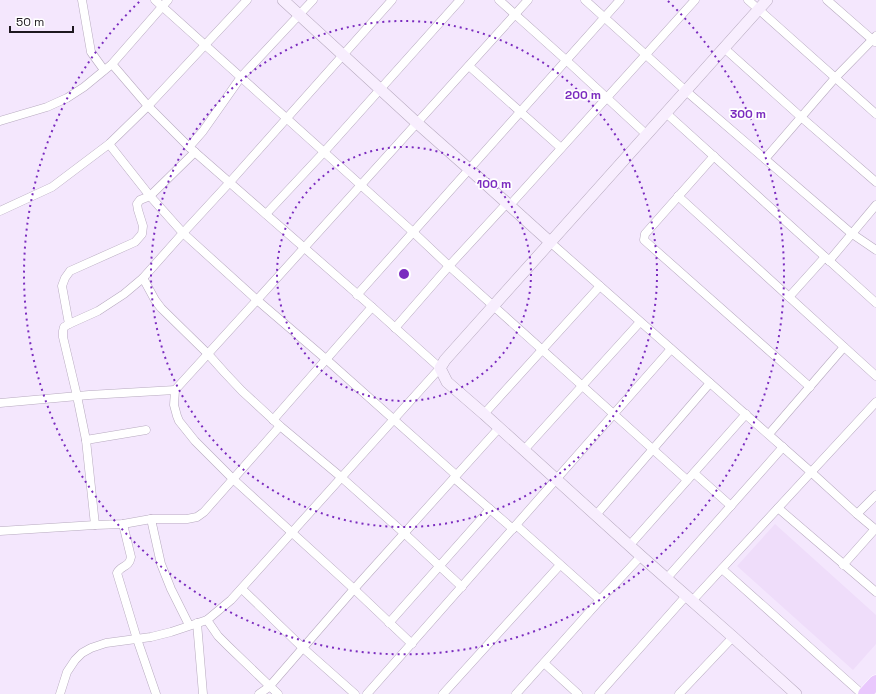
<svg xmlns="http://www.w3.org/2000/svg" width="876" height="694" font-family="'Space Grotesk',sans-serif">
	<rect width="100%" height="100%" fill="#f4e7fd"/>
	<!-- built -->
	<polygon fill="#efddfa" points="775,524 876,615 876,644 853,670 737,566"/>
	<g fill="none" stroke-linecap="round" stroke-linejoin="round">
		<defs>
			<g id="street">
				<polyline points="82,0 91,52 104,70"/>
				<polyline points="155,0 413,232 449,266 687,480"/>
				<polyline points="499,0 566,60 647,135"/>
				<polyline points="585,0 686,91 851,233 876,250"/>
				<polyline points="748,0 876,114"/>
				<polyline points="827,0 875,42"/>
				<polyline points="724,48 801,117 876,182"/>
				<polyline points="469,66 561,148"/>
				<polyline points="666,113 876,303"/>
				<polyline points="0,121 47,107 58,102 67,98 84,87 112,64 168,0"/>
				<polyline points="109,144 150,196 183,233 257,300 327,360 456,475"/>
				<polyline points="189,147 203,131 241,77 313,0"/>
				<polyline points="714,156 645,234 644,240 810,387"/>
				<polyline points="765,159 835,78 876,36"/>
				<polyline points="678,196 876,376"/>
				<polyline points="510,205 695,0"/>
				<polyline points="0,211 52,187 109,144 148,106 247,0"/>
				<polyline points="266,214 324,152 460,0"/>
				<polyline points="550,242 811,472 857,514 876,530"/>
				<polyline points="829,261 876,205"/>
				<polyline points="143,278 155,300 161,308 208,354 225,373 242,391 280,426 341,477 405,534 462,587"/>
				<polyline points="357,295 620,0"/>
				<polyline points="789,297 825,257"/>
				<polyline points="69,324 62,286 65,278 70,271 135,242 142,234 143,226 138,210 137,204 140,200 150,196 195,152"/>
				<polyline points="395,328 449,266 507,203"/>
				<polyline points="0,403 89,395 175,390"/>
				<polyline points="484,414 600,286"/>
				<polyline points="273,420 372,307"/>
				<polyline points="769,434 844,347"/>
				<polyline points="86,440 146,430"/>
				<polyline points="524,450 640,322"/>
				<polyline points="694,473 731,506"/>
				<polyline points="454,478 513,529"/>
				<polyline points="778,508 876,592"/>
				<polyline points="857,514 876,495"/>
				<polyline points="596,515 710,383"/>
				<polyline points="151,519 161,564 171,589 189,625"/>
				<path d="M123 524 131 557C129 568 121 565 117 573L137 639 156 694"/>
				<polyline points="95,525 86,440 77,396 63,337 63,331 64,327 69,324 98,311 124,294 143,278 183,233 230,182 392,0"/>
				<polyline points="516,525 600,600"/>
				<polyline points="0,531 95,525 123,524 151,519 187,519 197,517 204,512 280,426"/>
				<polyline points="629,546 746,414"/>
				<polyline points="843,565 875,529"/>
				<polyline points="722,569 862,694"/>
				<polyline points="667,578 783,447"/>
				<polyline points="242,589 303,648 355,694"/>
				<polyline points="692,601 876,402"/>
				<polyline points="207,620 218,636 228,646 278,694"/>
				<polyline points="197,623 203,694"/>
				<polyline points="389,623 490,509"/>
				<polyline points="412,644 354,589 233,479 195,441 179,421 177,416 174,405 175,390 257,300 528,0"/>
				<polyline points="544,663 578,694"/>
				<polyline points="60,694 67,672 75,660 82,653 91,648 106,643 151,637 171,632 207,620 231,600 440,368 372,307 189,147 148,106 112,64"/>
				<polyline points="259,694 269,687 354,589 499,428"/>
				<polyline points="367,694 671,349"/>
				<polyline points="443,694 560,565"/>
				<polyline points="516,694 600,600 641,556"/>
				<polyline points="599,694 686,596"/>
				<polyline points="679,694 733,637"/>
			</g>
			<g id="secondary">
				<polyline points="283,0 417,123 469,169 550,242"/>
				<polyline points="767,0 445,360 440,368 447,382 484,414 641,556 733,637 796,694"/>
			</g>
			<polyline id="highway" points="865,694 876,682"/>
		</defs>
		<!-- street casing -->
		<use href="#street" stroke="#b7aabf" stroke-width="9"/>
		<!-- secondary casing -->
		<use href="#secondary" stroke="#b7aabf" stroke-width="12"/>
		<!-- highway casing -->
		<use href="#highway" stroke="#fff" stroke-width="15"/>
		<!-- street -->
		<use href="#street" stroke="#fff" stroke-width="8"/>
		<!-- secondary -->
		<use href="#secondary" stroke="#f8eefe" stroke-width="11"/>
		<!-- highway -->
		<use href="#highway" stroke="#e9c8fd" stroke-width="14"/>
	</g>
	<!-- distance rings -->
	<g fill="none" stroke="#7b2cbf" stroke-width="2" stroke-dasharray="2 4">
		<circle cx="404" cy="274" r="127"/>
		<circle cx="404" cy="274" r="253"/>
		<path d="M668 1A380 380 0 1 1 140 1"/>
	</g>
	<circle cx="404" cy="274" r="6" fill="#7b2cbf" stroke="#fff" stroke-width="2"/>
	<g font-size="12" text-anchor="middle" font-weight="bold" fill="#7b2cbf" stroke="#fff" stroke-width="3.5" stroke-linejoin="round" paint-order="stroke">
		<text x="583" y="99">200 m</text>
		<text x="748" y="118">300 m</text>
		<text x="494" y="188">100 m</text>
	</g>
	<!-- scale -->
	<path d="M10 26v6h63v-6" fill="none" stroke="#1d181f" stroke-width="2"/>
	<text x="16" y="26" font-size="12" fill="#1d181f" stroke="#ffffff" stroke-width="3" paint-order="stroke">50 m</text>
</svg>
